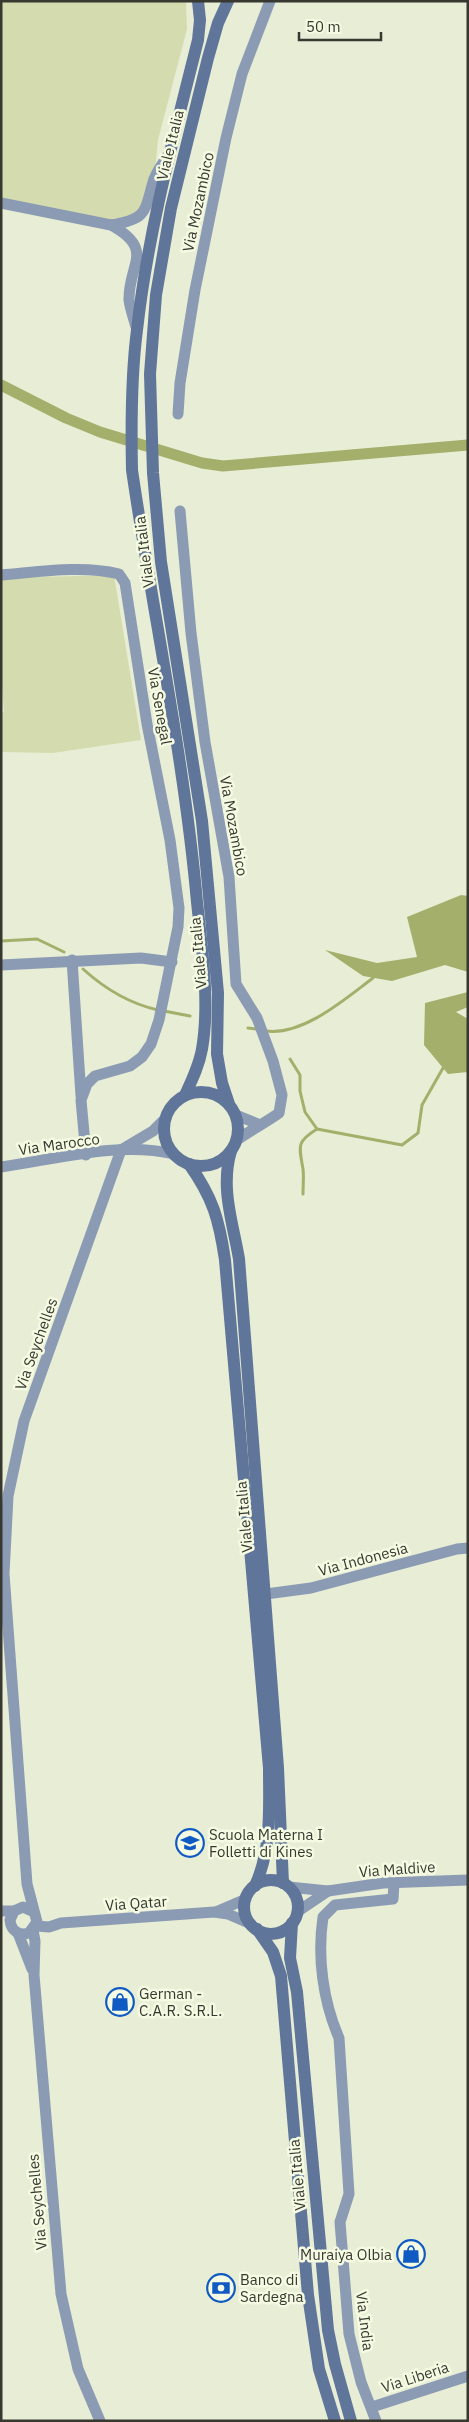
<svg xmlns="http://www.w3.org/2000/svg" width="469" height="2422" font-family="'IBM Plex Sans',sans-serif">
	<rect width="100%" height="100%" fill="#e8edd5"/>
	<!-- green -->
	<g fill="#d4dcaf">
		<polygon points="1,1 186,1 187,29 158,140 154,181 146,209 126,222 1,203"/>
		<polygon points="114,575 141,740 53,753 1,752 1,713 4,712 1,676 1,578"/>
	</g>
	<!-- water -->
	<g fill="#a4af6b">
		<polygon points="461,895 468,896 468,972 445,965 392,981 363,976 325,950 377,963 417,957 407,917"/>
		<polygon points="468,992 468,1007 456,1012 468,1019 468,1072 448,1074 424,1045 425,1003"/>
	</g>
	<g fill="none" stroke-linecap="round" stroke-linejoin="round">
		<!-- stream -->
		<g stroke="#a4af6b" stroke-width="3">
			<polyline points="1,941 37,939 64,952"/>
			<path d="M83 969C104 988 131 1004 158 1010"/>
			<polyline points="164,1011 190,1016"/>
			<polyline points="248,1028 257,1029"/>
			<path d="M266 1031C303 1036 345 999 373 978"/>
			<polyline points="290,1059 300,1075 300,1091 305,1112 317,1129 402,1145 418,1133 422,1105 443,1068"/>
			<path d="M303 1194C303 1185 304 1177 303 1169 299 1146 296 1142 317 1129"/>
		</g>
		<!-- canal -->
		<polyline stroke="#a4af6b" stroke-width="11" points="1,385 66,418 100,432 202,463 223,466 468,445"/>
		<!-- minor -->
		<g stroke="#8b9bb4" stroke-width="11">
			<path d="M1 203 111 225C156 250 128 264 129 300 130 309 134 319 136 327"/>
			<path d="M111 225C149 219 144 211 154 179 157 171 163 163 168 155"/>
			<polyline points="178,414 180,383 195,290 226,138 242,74 270,1"/>
			<path d="M180 511 191 633 205 742 229 877 236 984 257 1018 273 1061 282 1095 279 1113C265 1123 251 1130 237 1140"/>
			<path d="M1 575C39 572 82 565 119 574L125 583 147 724 170 840 179 908 178 927 159 1020 151 1044 142 1057 130 1066 95 1076 87 1084 81 1100 86 1155"/>
			<polyline points="72,960 81,1096"/>
			<polyline points="1,965 141,958 172,962"/>
			<polyline points="236,1115 258,1124"/>
			<polyline points="121,1150 153,1131 166,1118"/>
			<path d="M1 1167C57 1159 119 1141 174 1154"/>
			<polyline points="266,1594 311,1588 457,1549 468,1548"/>
			<polyline points="289,1887 328,1891 383,1883 468,1880"/>
			<polyline points="1,1911 14,1911"/>
			<polyline points="218,1911 246,1899"/>
			<path d="M34 1912 23 1907 14 1911 10 1920C11 1931 19 1936 29 1933L37 1922 27 1884 4 1574 8 1496 24 1421 121 1150"/>
			<polyline points="297,1912 328,1891"/>
			<polyline points="36,1926 49,1927 61,1923 214,1912 228,1914 251,1924"/>
			<polyline points="33,1930 35,1941 34,1975 61,2294 78,2369 100,2421"/>
			<polyline points="18,1933 32,1969"/>
			<polyline points="372,2407 468,2376"/>
			<path d="M376 2421 361 2382 349 2334 340 2222 349 2194 339 2038C323 2001 317 1957 323 1917L335 1905 393 1899 394 1883"/>
		</g>
		<!-- secondary -->
		<g stroke="#5f7599" stroke-width="12">
			<polyline points="228,1 218,23 208,58 171,208 156,295 150,374 153,473 161,562 202,821 218,993 217,1054 222,1083 229,1104"/>
			<circle cx="201" cy="1129" r="37"/>
			<path d="M185 1095C192 1080 199 1066 202 1049 210 1003 202 949 197 902 184 757 153 614 132 470 131 423 131 376 137 330 148 231 174 136 198 40L200 20 198 1"/>
			<path d="M231 1151C220 1188 233 1223 239 1259L278 1768 283 1883"/>
			<path d="M189 1164C213 1198 219 1219 225 1260L269 1768C269 1809 272 1848 255 1886"/>
			<circle cx="271" cy="1907" r="27"/>
			<polyline points="292,1923 290,1958 297,1992 328,2330 335,2364 351,2421"/>
			<polyline points="257,1929 273,1952 281,1976 308,2295 319,2369 335,2421"/>
		</g>
	</g>
	<!-- icons -->
	<defs>
		<symbol id="school-ring" viewBox="-11 -11 22 22"><circle r="9.5" fill="#f5fae2" stroke="#105ac4" stroke-width="1.5"/><path d="M0-5L7-2L0 1L-7-2ZM-4 1L0 2.5L4 1V4Q0 6-4 4Z" fill="#105ac4"/></symbol>
		<symbol id="shop-ring" viewBox="-11 -11 22 22"><circle r="9.5" fill="#f5fae2" stroke="#105ac4" stroke-width="1.5"/><path d="M-5-2.5h2.3a2.7 3.5 0 0 1 5.4 0H5L5.5 6h-11ZM-1.5-2.5h3a1.5 2.3 0 0 0-3 0Z" fill="#105ac4"/></symbol>
		<symbol id="bank-ring" viewBox="-11 -11 22 22"><circle r="9.5" fill="#f5fae2" stroke="#105ac4" stroke-width="1.5"/><path d="M-6-4H6V4H-6ZM0-2.3a2.3 2.3 0 1 0 0 4.6a2.3 2.3 0 1 0 0-4.6Z" fill="#105ac4"/></symbol>
	</defs>
	<g fill-rule="evenodd">
		<use href="#school-ring" x="174" y="1827" width="32" height="32"/>
		<use href="#shop-ring" x="104" y="1986" width="32" height="32"/>
		<use href="#shop-ring" x="395" y="2238" width="32" height="32"/>
		<use href="#bank-ring" x="205" y="2272" width="32" height="32"/>
	</g>
	<g text-anchor="middle" dominant-baseline="central" stroke-width="5" stroke-linejoin="round" paint-order="stroke">
		<!-- street labels -->
		<g font-size="15" fill="#373930" stroke="#f5fae2">
			<text transform="translate(170 145) rotate(-76)">Viale Italia</text>
			<text transform="translate(198 202) rotate(-78)">Via Mozambico</text>
			<text transform="translate(144 552) rotate(-97)">Viale Italia</text>
			<text transform="translate(160 706) rotate(80)">Via Senegal</text>
			<text transform="translate(234 826) rotate(80)">Via Mozambico</text>
			<text transform="translate(198 953) rotate(-95)">Viale Italia</text>
			<text transform="translate(59 1144) rotate(-8)">Via Marocco</text>
			<text transform="translate(36 1344) rotate(-70)">Via Seychelles</text>
			<text transform="translate(244 1517) rotate(-95)">Viale Italia</text>
			<text transform="translate(363 1559) rotate(-15)">Via Indonesia</text>
			<text transform="translate(397 1869) rotate(-4)">Via Maldive</text>
			<text transform="translate(136 1903) rotate(-4)">Via Qatar</text>
			<text transform="translate(297 2175) rotate(-95)">Viale Italia</text>
			<text transform="translate(37 2202) rotate(-95)">Via Seychelles</text>
			<text transform="translate(365 2321) rotate(83)">Via India</text>
			<text transform="translate(415 2377) rotate(-18)">Via Liberia</text>
		</g>
		<!-- poi labels -->
		<g font-size="15" fill="#373930" stroke="#f5fae2" text-anchor="start">
			<text x="209" y="1834">Scuola Materna I<tspan x="209" dy="17">Folletti di Kines</tspan></text>
			<text x="139" y="1993">German -<tspan x="139" dy="17">C.A.R. S.R.L.</tspan></text>
			<text x="392" y="2254" text-anchor="end">Muraiya Olbia</text>
			<text x="240" y="2279">Banco di<tspan x="240" dy="17">Sardegna</tspan></text>
		</g>
	</g>
	<!-- border -->
	<rect width="469" height="2422" fill="none" stroke="#373930" stroke-width="5"/>
	<!-- scale -->
	<path d="M299 32v8h82v-8" fill="none" stroke="#373930" stroke-width="2.5"/>
	<text x="306" y="32" font-size="15" fill="#373930" stroke="#f5fae2" stroke-width="4" paint-order="stroke">50 m</text>
</svg>
